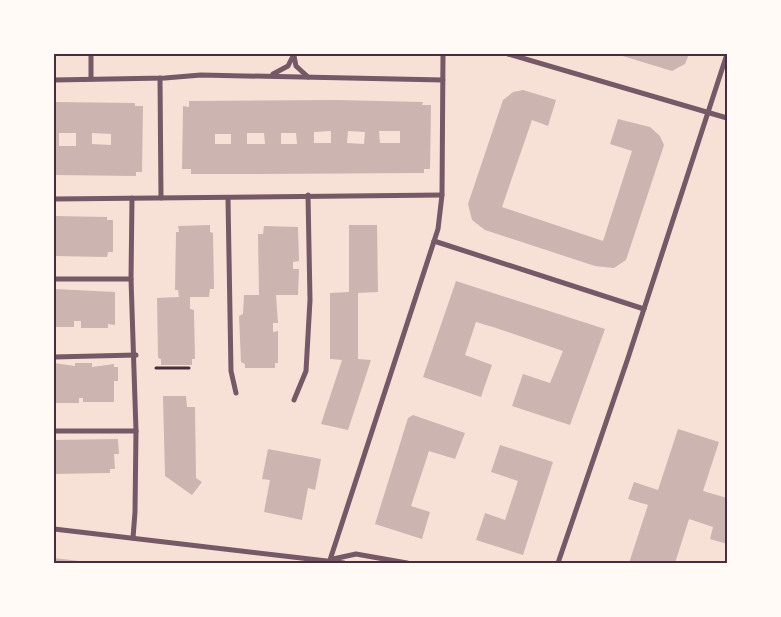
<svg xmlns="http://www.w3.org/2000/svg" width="781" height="617" font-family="'Playfair Display',serif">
	<rect width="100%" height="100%" fill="#f7e1d7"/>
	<!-- building -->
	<g fill="#ccb4b1" fill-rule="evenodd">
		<polygon points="616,54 689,54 685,64 672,71"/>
		<polygon points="523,90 556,100 548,126 532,120 502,207 603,241 632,151 610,144 618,119 650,127 660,136 664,145 626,260 614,268 595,266 485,230 472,220 468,204 503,100 513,92"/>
		<path d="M337 100 423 102 422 105H431L430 169H424V173L257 174H191V169H182L183 106 189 107V101ZM331 131V143H314V132ZM348 131 365 132 364 144 347 143ZM379 131H400V143H380ZM247 133H264L265 144H247ZM281 133H296L297 144H281ZM215 134H231V144H215Z"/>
		<path d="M54 102 135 103V106H143L142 172H136V176L54 175ZM59 133H76V146H59ZM92 133 111 134V145L92 144Z"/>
		<polygon points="54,216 107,217 107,220 113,220 113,252 108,252 107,257 54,256"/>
		<polygon points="210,225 210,232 213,233 214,289 210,289 209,297 190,297 190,309 194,310 195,359 192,359 192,365 161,365 161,359 158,358 157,298 179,297 178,290 175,290 176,232 179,232 178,226"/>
		<polygon points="349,225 377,225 378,292 358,293 358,359 371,360 348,430 321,424 342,360 330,359 330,293 349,292"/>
		<polygon points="264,226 298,227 299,261 293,262 293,269 299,269 298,295 276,295 278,323 273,323 273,332 278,331 278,363 275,363 275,368 245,368 245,364 241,362 239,316 243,314 244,295 259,295 258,234 263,234"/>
		<polygon points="456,281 605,329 570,425 512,406 523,374 550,383 563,351 496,328 476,322 465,355 492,365 481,397 423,377"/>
		<polygon points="54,289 115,292 115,325 108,324 108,328 81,328 81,321 74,321 74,327 54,327"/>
		<polygon points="54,363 75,366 75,363 92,363 92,367 114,364 114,367 118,367 118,381 114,381 114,402 83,402 83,398 79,398 79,403 56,403"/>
		<polygon points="163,396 186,396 187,407 195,407 196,478 202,482 192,495 165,476"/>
		<polygon points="413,415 465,433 455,459 429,451 411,506 430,512 422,539 375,524 408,418"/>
		<polygon points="678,429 719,442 703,491 727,498 727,544 710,539 713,527 689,519 675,563 629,563 648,505 628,499 634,482 658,490"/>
		<polygon points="118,439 119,454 114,454 115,469 110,469 110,473 54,474 54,440"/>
		<polygon points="500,445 553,462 523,555 476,540 485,513 505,520 518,481 491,472"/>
		<polygon points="268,449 321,459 315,490 308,488 302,520 264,512 270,480 262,479"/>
		<polygon points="54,558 88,562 87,563 54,563"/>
	</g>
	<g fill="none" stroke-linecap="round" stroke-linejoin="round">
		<!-- path -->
		<polyline stroke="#4a2c40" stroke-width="3" points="156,368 189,368"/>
		<!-- minor -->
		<g stroke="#755966" stroke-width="5">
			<polyline points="91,54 91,79"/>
			<polyline points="508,54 727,118"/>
			<polyline points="294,56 296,66 308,77"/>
			<polyline points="273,74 288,66 294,54"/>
			<polyline points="160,78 161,198"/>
			<polyline points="54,80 165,78 201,75 443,80"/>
			<polyline points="132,198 131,279 136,431 135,512 133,538"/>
			<polyline points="54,199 442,195"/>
			<polyline points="228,199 231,371 236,393"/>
			<polyline points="434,241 644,309"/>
			<polyline points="54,279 131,279"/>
			<polyline points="54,357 136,355"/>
			<polyline points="294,400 306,371 310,300 308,195"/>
			<polyline points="54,431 136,431"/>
			<polyline points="54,529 344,563"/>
			<polyline points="333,559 356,554 407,563"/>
			<polyline points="329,563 438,229 442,195 443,54"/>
			<polyline points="558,563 628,358 727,54"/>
		</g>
	</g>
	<!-- border -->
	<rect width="781" height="617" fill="none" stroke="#fffaf5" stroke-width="110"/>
	<rect x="55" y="55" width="671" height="507" fill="none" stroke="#4a2c40" stroke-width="2"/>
</svg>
